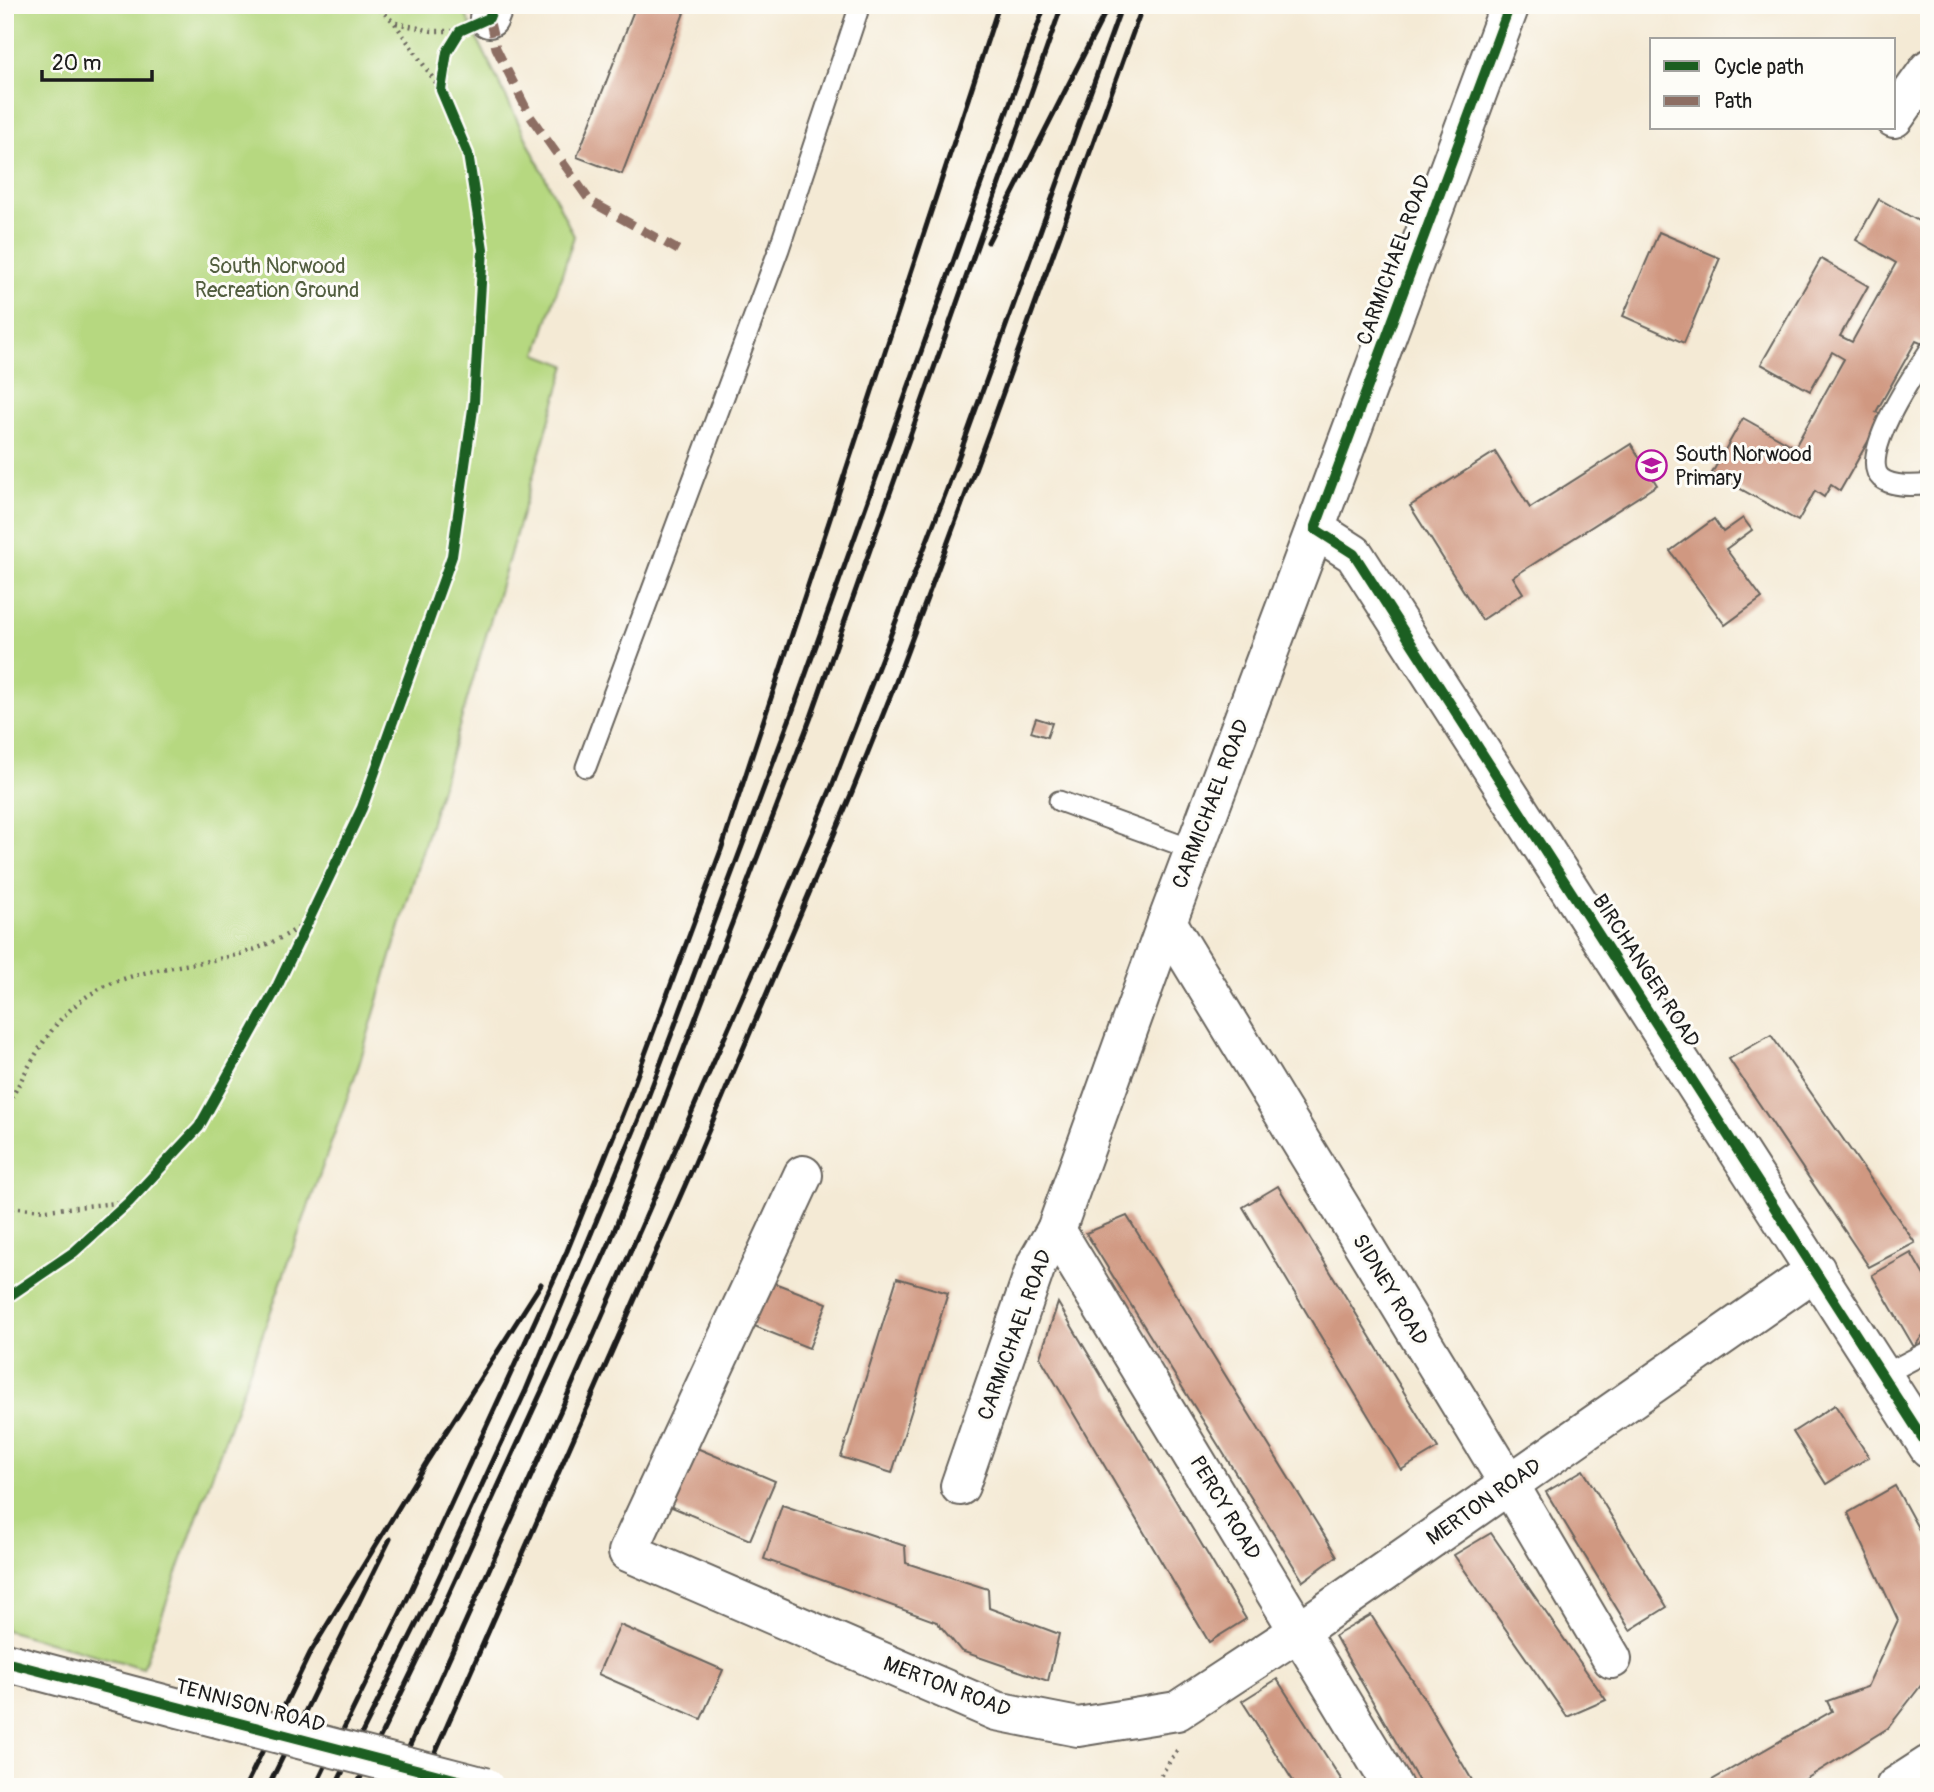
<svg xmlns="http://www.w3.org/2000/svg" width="1934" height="1792" font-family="Pangolin,sans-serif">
	<rect width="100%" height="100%" fill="#fdfcf7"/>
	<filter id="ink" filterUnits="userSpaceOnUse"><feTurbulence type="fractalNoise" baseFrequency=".0143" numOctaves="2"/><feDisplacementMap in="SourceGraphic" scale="14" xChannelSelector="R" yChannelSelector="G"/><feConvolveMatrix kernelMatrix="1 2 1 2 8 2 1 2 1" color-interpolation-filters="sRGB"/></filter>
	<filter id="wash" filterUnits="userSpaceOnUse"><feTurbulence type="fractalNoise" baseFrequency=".00686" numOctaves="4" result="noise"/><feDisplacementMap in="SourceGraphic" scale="28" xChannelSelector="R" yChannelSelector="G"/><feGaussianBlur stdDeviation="1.57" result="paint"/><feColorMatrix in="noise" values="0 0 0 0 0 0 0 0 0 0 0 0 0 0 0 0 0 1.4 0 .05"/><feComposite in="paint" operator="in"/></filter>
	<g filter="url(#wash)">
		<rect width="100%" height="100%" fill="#f4ead5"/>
		<!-- green -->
		<polygon fill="#b6d880" stroke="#697a4e" stroke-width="2" points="5,5 461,5 574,236 537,354 566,365 359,1065 143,1668 5,1630"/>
		<g id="blocks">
			<!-- building -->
			<g fill="#d09881">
				<polygon points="636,5 687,5 622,174 577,157"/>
				<polygon points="1879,199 1929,227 1929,335 1923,344 1916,341 1876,412 1883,415 1840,491 1831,485 1824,497 1815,491 1798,521 1712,473 1743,418 1795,447 1844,359 1832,352 1810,391 1761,364 1821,259 1868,286 1840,336 1852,342 1896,263 1856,240"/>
				<polygon points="1659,232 1720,258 1684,343 1623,316"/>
				<polygon points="1631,444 1657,485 1513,577 1523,593 1482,620 1410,506 1495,452 1530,508"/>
				<polygon points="1743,518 1752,530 1726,549 1762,598 1725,625 1670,551 1714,519 1723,532"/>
				<polygon points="1036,718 1052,723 1047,737 1031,732"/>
				<polygon points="1771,1035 1915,1243 1869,1267 1729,1059"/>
				<polygon points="1278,1186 1438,1448 1401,1470 1243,1207"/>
				<polygon points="1127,1216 1337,1556 1303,1581 1086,1233"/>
				<polygon points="1911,1253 1929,1284 1929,1327 1914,1347 1872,1275"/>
				<polygon points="897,1278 948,1293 892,1473 841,1457"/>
				<polygon points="764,1279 827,1303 809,1348 747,1323"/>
				<polygon points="1058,1303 1246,1619 1209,1642 1040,1357"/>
				<polygon points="1835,1405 1869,1457 1826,1484 1793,1432"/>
				<polygon points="692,1446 775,1481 750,1540 667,1505"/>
				<polygon points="1583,1470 1667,1607 1630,1630 1546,1492"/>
				<polygon points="1895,1486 1929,1548 1929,1675 1888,1728 1793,1787 1700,1787 1832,1711 1827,1701 1867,1687 1898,1620 1848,1513"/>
				<polygon points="782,1505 905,1546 906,1563 988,1589 989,1608 1059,1634 1048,1681 961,1651 937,1622 764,1559"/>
				<polygon points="1491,1533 1606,1700 1567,1717 1454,1555"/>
				<polygon points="1371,1615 1425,1700 1476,1787 1422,1787 1335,1636"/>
				<polygon points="620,1625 723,1670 701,1719 598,1674"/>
				<polygon points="1277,1679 1346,1787 1297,1787 1242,1701"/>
			</g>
		</g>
	</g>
	<g filter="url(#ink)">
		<use href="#blocks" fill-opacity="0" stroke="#68645d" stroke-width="2"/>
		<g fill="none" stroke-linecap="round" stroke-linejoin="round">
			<defs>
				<g id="lane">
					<path d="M1929 351C1915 372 1857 457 1881 478 1892 487 1915 486 1929 484"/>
					<polyline points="586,767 779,249 860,5"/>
					<polyline points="1059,801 1194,850"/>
					<polyline points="1883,1375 1929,1351"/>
				</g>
				<g id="street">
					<polyline points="489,18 494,5"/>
					<polyline points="1894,118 1929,69"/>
					<polyline points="1167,922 1509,1484 1612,1659"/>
					<polyline points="803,1175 628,1552 996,1711 1078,1727 1177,1711 1299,1631 1816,1270"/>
					<polyline points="1056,1230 1393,1787"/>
					<polyline points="960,1486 1037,1263 1056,1230 1167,922 1315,529"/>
				</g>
				<g id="secondary">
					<polyline points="1510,5 1315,529 1354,554 1929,1448"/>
					<polyline points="5,1662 179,1708"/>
					<polyline points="1895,1787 1929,1765"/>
				</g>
			</defs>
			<!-- lane casing -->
			<use href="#lane" stroke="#68645d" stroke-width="23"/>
			<!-- street casing -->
			<use href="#street" stroke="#68645d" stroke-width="42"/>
			<!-- secondary casing -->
			<use href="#secondary" stroke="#68645d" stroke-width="42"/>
			<!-- path -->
			<g stroke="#68645d" stroke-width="4.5" stroke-dasharray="2 5" stroke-linecap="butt">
				<polyline points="374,5 394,22 441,90"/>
				<polyline points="396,23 432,31 456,31"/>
				<path d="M5 1110C22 1079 43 1035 69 1011 113 967 184 969 240 954 265 947 286 936 308 922"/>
				<polyline points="5,1207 47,1210 126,1202"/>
				<polyline points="5,1299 74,1252 129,1202 199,1127 276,989 362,808 452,556 474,402 483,249 468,154 441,90 447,52 457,37"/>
				<polyline points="1153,1787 1178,1749"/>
			</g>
			<!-- lane -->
			<use href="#lane" stroke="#fff" stroke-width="19"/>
			<!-- street -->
			<use href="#street" stroke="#fff" stroke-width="38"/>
			<!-- secondary -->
			<use href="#secondary" stroke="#fff" stroke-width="38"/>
			<!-- rail -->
			<g stroke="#1c1c1c" stroke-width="5">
				<polyline points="988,242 1109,5"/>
				<polyline points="245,1787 310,1653 426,1463 541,1284"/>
				<polyline points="268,1787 390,1539"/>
				<polyline points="315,1787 409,1595 567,1251 628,1100 721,850 999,5"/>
				<polyline points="335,1787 428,1601 526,1390 648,1097 793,710 1045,5"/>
				<polyline points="356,1787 442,1609 610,1242 811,717 1062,5"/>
				<polyline points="391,1787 564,1403 759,959 832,786 946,492 1122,5"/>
				<polyline points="420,1787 694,1165 852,792 894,687 990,429 1143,5"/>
			</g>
			<defs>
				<polyline id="secondary-bridge" points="179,1708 485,1787"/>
			</defs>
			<!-- secondary-bridge casing -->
			<use href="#secondary-bridge" stroke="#68645d" stroke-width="42" stroke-linecap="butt"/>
			<!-- secondary-bridge -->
			<use href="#secondary-bridge" stroke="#fff" stroke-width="38"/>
			<!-- quiet -->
			<polyline stroke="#8d6e63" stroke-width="9" stroke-dasharray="18 9" stroke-linecap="butt" points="489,18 496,48 530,116 590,201 678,250"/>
			<defs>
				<g id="cycleway">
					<polyline points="1510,5 1315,529 1354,554 1929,1448"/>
					<polyline points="5,1299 74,1252 129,1202 199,1127 276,989 362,808 452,556 474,402 483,249 468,154 441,90 447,52 460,31 489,18 494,5"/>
					<polyline points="5,1662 485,1787"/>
				</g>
			</defs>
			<!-- cycleway casing -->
			<use href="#cycleway" stroke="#fdfcf7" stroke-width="15"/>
			<!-- cycleway -->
			<use href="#cycleway" stroke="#1b5e20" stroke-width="10"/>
		</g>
	</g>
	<!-- icons -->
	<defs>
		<symbol id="school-ring" viewBox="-11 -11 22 22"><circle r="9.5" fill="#fdfcf7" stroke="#b5179e" stroke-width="1.5"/><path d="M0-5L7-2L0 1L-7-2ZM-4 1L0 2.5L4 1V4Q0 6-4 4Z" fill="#b5179e"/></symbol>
	</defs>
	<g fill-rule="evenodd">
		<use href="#school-ring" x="1634" y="448" width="35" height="35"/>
	</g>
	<g text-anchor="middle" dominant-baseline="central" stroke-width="6" stroke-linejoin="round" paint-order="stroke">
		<!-- street labels -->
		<g font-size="21" fill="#1c1c1c" stroke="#fdfcf7">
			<text transform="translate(1394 260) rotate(-70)">CARMICHAEL ROAD</text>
			<text transform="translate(1211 804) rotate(-69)">CARMICHAEL ROAD</text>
			<text transform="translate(1646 971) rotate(57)">BIRCHANGER ROAD</text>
			<text transform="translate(1390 1290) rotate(59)">SIDNEY ROAD</text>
			<text transform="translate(1015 1335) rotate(-70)">CARMICHAEL ROAD</text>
			<text transform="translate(1484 1502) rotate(-35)">MERTON ROAD</text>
			<text transform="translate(1225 1508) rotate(59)">PERCY ROAD</text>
			<text transform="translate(947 1687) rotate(21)">MERTON ROAD</text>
			<text transform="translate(250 1706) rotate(15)">TENNISON ROAD</text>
		</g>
		<!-- park labels -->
		<g font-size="21" fill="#525e3f" stroke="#fdfcf7">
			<text x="277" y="266">South Norwood<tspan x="277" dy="24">Recreation Ground</tspan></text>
		</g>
		<!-- poi labels -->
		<g font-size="21" fill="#1c1c1c" stroke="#fdfcf7" text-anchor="start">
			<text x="1675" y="454">South Norwood<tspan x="1675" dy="24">Primary</tspan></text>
		</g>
	</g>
	<!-- margin -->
	<rect width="1934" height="1792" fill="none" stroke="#fdfcf7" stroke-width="28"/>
	<!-- legend -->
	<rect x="1650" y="38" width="245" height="91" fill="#fdfcf7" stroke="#a3a29f" stroke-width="2"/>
	<rect x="1664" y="61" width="35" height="10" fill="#1b5e20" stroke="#a3a29f" stroke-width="2"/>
	<text x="1714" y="74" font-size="21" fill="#1c1c1c">Cycle path</text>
	<rect x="1664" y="96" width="35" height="10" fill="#8d6e63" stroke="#a3a29f" stroke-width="2"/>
	<text x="1714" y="108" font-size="21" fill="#1c1c1c">Path</text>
	<!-- scale -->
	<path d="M42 70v10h110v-10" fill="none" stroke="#1c1c1c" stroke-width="3.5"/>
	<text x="52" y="70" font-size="21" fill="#1c1c1c" stroke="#fdfcf7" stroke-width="5" paint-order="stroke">20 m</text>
</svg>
